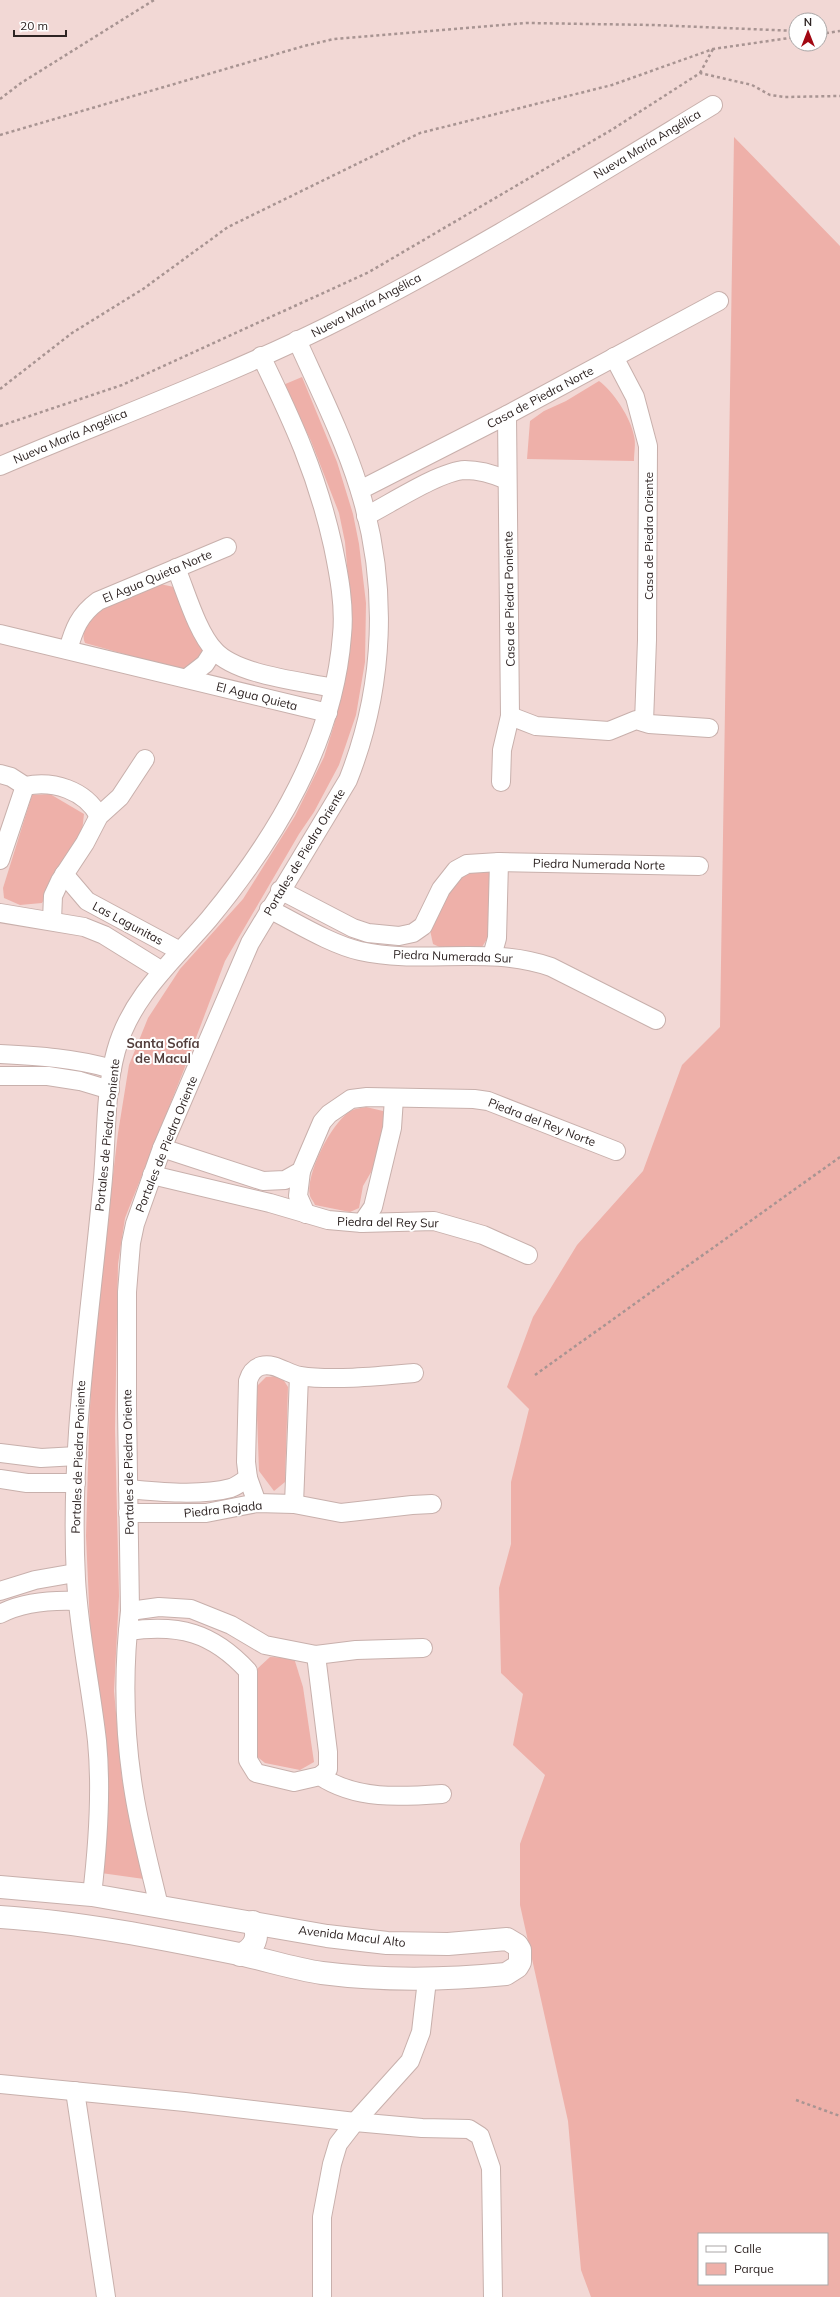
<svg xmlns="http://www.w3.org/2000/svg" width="840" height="2297" font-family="Mulish,sans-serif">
	<rect width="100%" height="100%" fill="#f2d8d5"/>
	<!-- green -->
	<g fill="#eeb0a9" fill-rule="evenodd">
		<path d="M734 137 840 246V2297H591L581 2270 568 2121 520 1905V1844L545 1775 513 1745 523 1694 501 1673 499 1588 511 1544V1482L529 1409 507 1387 533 1317 577 1245 643 1171 682 1065 720 1027ZM699 2234H827V2284H699Z"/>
		<polygon points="302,377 337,462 353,514 359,544 366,603 365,662 356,715 339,765 314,812 299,834 225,961 185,1067 125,1218 118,1264 115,1429 119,1596 114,1691 122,1779 144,1879 101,1873 86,1536 89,1430 93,1342 118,1133 129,1065 148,1018 180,969 243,899 295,816 324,757 334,725 347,660 350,601 345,542 339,513 311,441 283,385"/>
		<path d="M599 381C613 391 631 418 634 436 636 443 634 453 634 461L527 459 530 421 544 411 566 401Z"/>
		<path d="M160 584 174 587 203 650V655L187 669 174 668 85 643C74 610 138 593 160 584Z"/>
		<polygon points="50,794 84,814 82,832 42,903 20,905 4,898 3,888 32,795"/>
		<polygon points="473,870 491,871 492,931 482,947 448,951 433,944 430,930 440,904 457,878"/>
		<path d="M366 1107 383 1111 385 1121 374 1167 363 1186 359 1208 350 1212 315 1205C314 1202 311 1199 310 1196 305 1175 331 1124 349 1112 353 1109 361 1108 366 1107Z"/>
		<polygon points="281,1376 288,1387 285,1482 274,1491 259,1471 256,1387 266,1377"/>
		<polygon points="270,1657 294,1658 303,1687 314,1762 300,1770 265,1763 255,1755 257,1669"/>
	</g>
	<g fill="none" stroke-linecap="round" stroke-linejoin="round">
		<defs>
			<g id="street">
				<polyline points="614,357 635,397 648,446 647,640 644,722"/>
				<path d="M0 466C108 420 220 379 326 327 459 261 586 182 713 105"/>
				<polyline points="360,490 507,415 719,301"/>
				<path d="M366 516C390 504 440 471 465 470 481 470 493 474 507 480"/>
				<path d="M176 568C186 592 197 632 215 651 237 675 301 681 333 688"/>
				<polyline points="0,634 328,713"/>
				<path d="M68 650C74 629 79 615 98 601L227 547"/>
				<polyline points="187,678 205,664 214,650"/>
				<polyline points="510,716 536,726 609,731 636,720 649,724 709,728"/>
				<path d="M0 774 11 777 25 786C53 780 85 790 99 816"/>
				<polyline points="501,782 502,750 510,716 507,415"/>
				<polyline points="0,860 25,786"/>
				<polyline points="64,874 87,901 180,951"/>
				<polyline points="280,890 353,928 368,933 399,936 413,933 423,926 441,889 456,870 467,864 499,862 699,866"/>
				<path d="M269 909C297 923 330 944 360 951 423 965 489 945 551 967L656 1020"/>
				<polyline points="0,913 84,927 104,935 162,971"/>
				<polyline points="52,920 53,896 60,881 85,843 99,816 120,797 145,759"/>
				<polyline points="492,956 497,938 499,862"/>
				<path d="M0 1054C38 1056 75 1058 112 1069"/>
				<polyline points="0,1076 48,1076 80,1081 110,1090"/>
				<polyline points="162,1148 263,1181 285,1180 301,1171 322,1122 329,1114 351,1099 367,1097 474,1099 488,1101 616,1151"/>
				<polyline points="301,1171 298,1196 306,1214"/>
				<polyline points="152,1175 270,1203 328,1220 362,1223 434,1221 483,1235 528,1255"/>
				<polyline points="362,1223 373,1207 392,1128 394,1098"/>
				<polyline points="0,1453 41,1458 77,1456"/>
				<polyline points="0,1479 27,1483 76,1483"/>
				<path d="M128 1489C159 1492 201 1496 231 1488 237 1486 243 1481 248 1478"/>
				<path d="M257 1503 248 1478 246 1462 248 1381C250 1374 254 1368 261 1366 275 1362 287 1374 300 1376 332 1381 381 1376 414 1373"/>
				<polyline points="294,1504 299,1376"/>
				<polyline points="128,1513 206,1513 257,1503 294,1504 341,1513 412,1505 432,1504"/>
				<polyline points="0,1591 35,1580 75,1573"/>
				<polyline points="130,1611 159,1607 191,1609 231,1625 265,1645 316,1655 356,1650 423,1648"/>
				<path d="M0 1614C23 1602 52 1600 77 1601"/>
				<path d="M128 1631C179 1624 212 1632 248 1671V1760L256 1773 294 1782 320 1776C356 1800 400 1797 442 1794"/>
				<polyline points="316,1655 328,1752 328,1769 320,1776"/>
				<path d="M92 1895C98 1844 102 1792 97 1741 91 1687 79 1633 76 1579 69 1448 90 1319 102 1189 107 1143 104 1095 116 1051 131 996 174 960 209 919 276 838 334 742 342 635 345 606 339 575 333 546 317 474 293 422 261 356"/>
				<path d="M159 1906C150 1868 140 1831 134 1793 124 1733 123 1670 130 1611L127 1408V1292L131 1243 135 1224 162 1148 250 943 348 780C385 687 389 584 359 488 343 437 319 389 297 340"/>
				<polyline points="0,2084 185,2102 355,2122 422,2128 469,2129 480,2136 491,2168 493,2297"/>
				<polyline points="75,2091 106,2297"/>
				<polyline points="322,2297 322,2217 332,2164 338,2144 355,2122 410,2061 421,2032 427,1980"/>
			</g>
			<g id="secondary">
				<path d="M0 1887 92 1895 327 1936 387 1943 448 1944 507 1939 517 1945 520 1950V1962L517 1967 506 1974C444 1980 384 1981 322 1973 294 1969 267 1960 239 1954 160 1938 80 1922 0 1917"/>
				<path d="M240 1955C255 1948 260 1937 253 1922"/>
			</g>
		</defs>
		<!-- street casing -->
		<use href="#street" stroke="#c8b0ac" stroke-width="20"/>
		<!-- secondary casing -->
		<use href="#secondary" stroke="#c8b0ac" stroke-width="24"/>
		<!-- path -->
		<g stroke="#a89492" stroke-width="2.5" stroke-dasharray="3 3" stroke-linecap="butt">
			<polyline points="820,34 840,31"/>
			<polyline points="700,73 713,49"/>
			<polyline points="0,99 21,83 154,0"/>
			<polyline points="0,135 304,46 334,39 527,23 652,25 796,31"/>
			<polyline points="0,389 72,333 143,289 228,227 420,133 612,85 713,49 796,37"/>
			<polyline points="0,426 122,385 369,272 613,129 700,73 752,85 770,95 785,97 840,96"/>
			<polyline points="535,1375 840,1157"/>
			<polyline points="796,2100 840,2116"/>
		</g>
		<!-- street -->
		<use href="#street" stroke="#fff" stroke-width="18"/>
		<!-- secondary -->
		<use href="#secondary" stroke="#fff" stroke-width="22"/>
	</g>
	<g text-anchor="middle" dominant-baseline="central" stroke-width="4" stroke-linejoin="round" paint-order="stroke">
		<!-- street labels -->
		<g font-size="12" fill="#2e2423" stroke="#fff">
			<text transform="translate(647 144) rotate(-31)">Nueva María Angélica</text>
			<text transform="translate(366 305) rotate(-28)">Nueva María Angélica</text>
			<text transform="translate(540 397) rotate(-28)">Casa de Piedra Norte</text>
			<text transform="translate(70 436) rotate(-23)">Nueva María Angélica</text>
			<text transform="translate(648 536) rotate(-90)">Casa de Piedra Oriente</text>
			<text transform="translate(157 576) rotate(-23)">El Agua Quieta Norte</text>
			<text transform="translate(509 599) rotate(-91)">Casa de Piedra Poniente</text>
			<text transform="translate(257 696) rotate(14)">El Agua Quieta</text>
			<text transform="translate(304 852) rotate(-59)">Portales de Piedra Oriente</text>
			<text transform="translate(599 864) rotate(1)">Piedra Numerada Norte</text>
			<text transform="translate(128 923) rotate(28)">Las Lagunitas</text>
			<text transform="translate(453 956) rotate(2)">Piedra Numerada Sur</text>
			<text transform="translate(542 1122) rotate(21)">Piedra del Rey Norte</text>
			<text transform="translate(107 1135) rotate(-84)">Portales de Piedra Poniente</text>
			<text transform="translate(166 1144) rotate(-68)">Portales de Piedra Oriente</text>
			<text transform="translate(388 1222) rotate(1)">Piedra del Rey Sur</text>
			<text transform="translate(78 1457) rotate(-88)">Portales de Piedra Poniente</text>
			<text transform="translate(128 1462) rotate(-91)">Portales de Piedra Oriente</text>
			<text transform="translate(223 1509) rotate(-6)">Piedra Rajada</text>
			<text transform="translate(352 1936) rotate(7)">Avenida Macul Alto</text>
		</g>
		<!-- neighbourhood labels -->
		<g font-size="13" font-weight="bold" fill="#533e3c" stroke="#fff">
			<text x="163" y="1043">Santa Sofía<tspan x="163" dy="15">de Macul</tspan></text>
		</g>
	</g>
	<!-- legend -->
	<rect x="698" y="2233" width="130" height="52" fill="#ffffff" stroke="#aba7a7"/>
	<rect x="706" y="2246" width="20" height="6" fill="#ffffff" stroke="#aba7a7"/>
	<text x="734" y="2253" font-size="12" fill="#2e2423">Calle</text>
	<rect x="706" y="2263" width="20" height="12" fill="#eeb0a9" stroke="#aba7a7"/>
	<text x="734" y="2273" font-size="12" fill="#2e2423">Parque</text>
	<!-- north arrow -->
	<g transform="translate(808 32)"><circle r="19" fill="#ffffff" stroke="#aba7a7"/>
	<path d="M0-3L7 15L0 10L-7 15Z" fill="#a20813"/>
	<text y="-6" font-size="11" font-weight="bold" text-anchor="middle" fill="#2e2423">N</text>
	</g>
	<!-- scale -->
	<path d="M14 30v6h52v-6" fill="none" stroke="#2e2423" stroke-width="2"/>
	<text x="20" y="30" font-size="12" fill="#2e2423" stroke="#ffffff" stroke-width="3" paint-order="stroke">20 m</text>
</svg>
